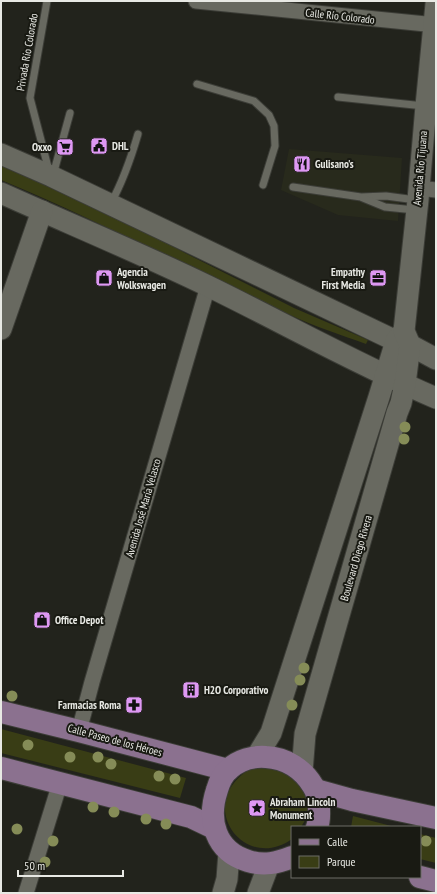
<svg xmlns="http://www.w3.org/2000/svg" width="437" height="894" font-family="'PT Sans Narrow',sans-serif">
	<rect width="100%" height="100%" fill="#22231c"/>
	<!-- built -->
	<polygon fill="#282a1c" points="289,149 402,158 398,221 338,215 281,190"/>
	<!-- green -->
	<g fill="#393d15">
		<path d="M1 162 140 228 185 253 294 308 368 340 366 344C341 335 314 326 290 315 192 272 99 220 1 180Z"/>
		<polygon points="1,729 186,778 180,798 1,753"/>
		<path d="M258 767 285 770 298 781 305 793 308 807 307 817 301 827H292V839C246 872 197 809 244 773 248 770 254 769 258 767Z"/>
		<polygon points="353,816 395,827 351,827"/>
		<polygon points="420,834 436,838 436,863 420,859"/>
	</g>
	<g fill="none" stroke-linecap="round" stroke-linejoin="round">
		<defs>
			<g id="lane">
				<polyline points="47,1 30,98 49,171"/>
				<polyline points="197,84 254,101 269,115 274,126 275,146 263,185"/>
				<polyline points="338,97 424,106"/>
				<polyline points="53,175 70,113"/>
				<polyline points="293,187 361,197 386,196 416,200"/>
				<polyline points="363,198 385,207 415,210"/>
				<path d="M111 203C123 181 131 158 138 134"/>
			</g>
			<g id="street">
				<polyline points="196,1 436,25"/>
				<polyline points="419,188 436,190"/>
				<polyline points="79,731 92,682 208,286"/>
				<polyline points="26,893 60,783"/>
			</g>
			<g id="secondary">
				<polyline points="1,154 51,176 396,341 410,345 436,359"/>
				<path d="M1 193C70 224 140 253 208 286 284 323 358 365 436 398"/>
				<polyline points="1,329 42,211"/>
				<polyline points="257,756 271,733 379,397 396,341 404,331"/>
				<polyline points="302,772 305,734 397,413 401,403 405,384 410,345 404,331 418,200 426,106 436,4"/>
				<polyline points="223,893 227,879 229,852"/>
				<polyline points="258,893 269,864"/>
			</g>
			<g id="primary">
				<polyline points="1,712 79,731 228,770"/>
				<polyline points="1,768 191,817 214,828"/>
				<polyline points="316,790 352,800 436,818"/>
				<path d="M292 857C277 863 264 866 248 861 215 851 207 820 217 790 219 783 223 774 229 769 239 760 253 756 266 757 286 758 303 769 313 786 319 795 321 817 317 827"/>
				<polyline points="420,877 436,881"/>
			</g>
		</defs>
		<!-- lane casing -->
		<use href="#lane" stroke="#3c3d37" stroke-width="9"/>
		<!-- street casing -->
		<use href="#street" stroke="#3c3d37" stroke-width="17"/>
		<!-- secondary casing -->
		<use href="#secondary" stroke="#3c3d37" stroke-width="23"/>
		<!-- primary casing -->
		<use href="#primary" stroke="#3c3d37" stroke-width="24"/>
		<!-- lane -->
		<use href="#lane" stroke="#686960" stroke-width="7"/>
		<!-- street -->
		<use href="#street" stroke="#686960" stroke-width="15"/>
		<!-- secondary -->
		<use href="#secondary" stroke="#686960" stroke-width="21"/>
		<!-- primary -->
		<use href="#primary" stroke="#8b718f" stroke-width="22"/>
	</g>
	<!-- trees -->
	<g fill="#858c57">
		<circle cx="405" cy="427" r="5.5"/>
		<circle cx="404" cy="439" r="5.5"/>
		<circle cx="304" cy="668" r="5.5"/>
		<circle cx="300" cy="680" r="5.5"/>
		<circle cx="12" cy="696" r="5.5"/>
		<circle cx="292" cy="705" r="5.5"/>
		<circle cx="28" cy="745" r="5.5"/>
		<circle cx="70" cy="757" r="5.5"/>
		<circle cx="98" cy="757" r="5.5"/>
		<circle cx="111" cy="764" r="5.5"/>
		<circle cx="159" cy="776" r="5.5"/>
		<circle cx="175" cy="779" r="5.5"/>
		<circle cx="93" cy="807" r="5.5"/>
		<circle cx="114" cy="812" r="5.5"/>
		<circle cx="146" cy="819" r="5.5"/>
		<circle cx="166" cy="824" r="5.5"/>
		<circle cx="17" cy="829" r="5.5"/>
		<circle cx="53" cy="841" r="5.5"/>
		<circle cx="426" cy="841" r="5.5"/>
		<circle cx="45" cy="862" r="5.5"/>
	</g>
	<!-- icons -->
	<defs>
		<symbol id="civic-square" viewBox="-11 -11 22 22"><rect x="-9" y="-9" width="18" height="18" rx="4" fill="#de98f3" stroke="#191a13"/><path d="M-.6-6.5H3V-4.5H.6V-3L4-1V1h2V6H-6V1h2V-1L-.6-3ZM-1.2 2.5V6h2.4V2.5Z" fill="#111"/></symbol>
		<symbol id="supermarket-square" viewBox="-11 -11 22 22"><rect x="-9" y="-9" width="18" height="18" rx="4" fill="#de98f3" stroke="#191a13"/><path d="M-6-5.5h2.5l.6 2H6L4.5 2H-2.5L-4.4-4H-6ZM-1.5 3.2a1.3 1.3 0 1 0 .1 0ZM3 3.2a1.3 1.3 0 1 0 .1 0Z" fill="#111"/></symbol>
		<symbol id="restaurant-square" viewBox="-11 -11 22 22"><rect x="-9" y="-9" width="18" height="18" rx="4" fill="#de98f3" stroke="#191a13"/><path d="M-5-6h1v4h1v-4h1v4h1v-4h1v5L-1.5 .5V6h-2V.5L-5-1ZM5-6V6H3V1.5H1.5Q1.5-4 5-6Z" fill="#111"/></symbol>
		<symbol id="shop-square" viewBox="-11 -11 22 22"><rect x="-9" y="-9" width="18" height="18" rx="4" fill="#de98f3" stroke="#191a13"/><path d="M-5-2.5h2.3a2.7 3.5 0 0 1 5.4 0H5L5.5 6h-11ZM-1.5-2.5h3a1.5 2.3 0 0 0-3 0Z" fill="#111"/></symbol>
		<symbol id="office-square" viewBox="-11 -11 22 22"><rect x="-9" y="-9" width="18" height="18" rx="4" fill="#de98f3" stroke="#191a13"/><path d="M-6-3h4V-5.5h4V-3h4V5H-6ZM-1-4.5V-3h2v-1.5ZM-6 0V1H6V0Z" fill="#111"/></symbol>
		<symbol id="building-square" viewBox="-11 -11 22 22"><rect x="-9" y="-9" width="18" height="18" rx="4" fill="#de98f3" stroke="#191a13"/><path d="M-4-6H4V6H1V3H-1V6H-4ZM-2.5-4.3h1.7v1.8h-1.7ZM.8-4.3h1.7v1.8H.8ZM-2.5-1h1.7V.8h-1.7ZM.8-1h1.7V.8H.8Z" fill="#111"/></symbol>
		<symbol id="pharmacy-square" viewBox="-11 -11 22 22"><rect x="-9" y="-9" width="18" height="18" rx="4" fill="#de98f3" stroke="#191a13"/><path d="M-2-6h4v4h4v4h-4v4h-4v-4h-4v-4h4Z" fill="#111"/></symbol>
		<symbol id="sight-square" viewBox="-11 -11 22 22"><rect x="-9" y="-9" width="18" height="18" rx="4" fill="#de98f3" stroke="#191a13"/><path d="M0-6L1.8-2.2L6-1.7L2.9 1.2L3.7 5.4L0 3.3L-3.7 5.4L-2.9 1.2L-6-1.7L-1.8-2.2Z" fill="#111"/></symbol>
	</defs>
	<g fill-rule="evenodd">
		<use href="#civic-square" x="89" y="136" width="20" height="20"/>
		<use href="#supermarket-square" x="55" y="137" width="20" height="20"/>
		<use href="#restaurant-square" x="292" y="154" width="20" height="20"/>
		<use href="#shop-square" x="94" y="268" width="20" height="20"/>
		<use href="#office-square" x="368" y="268" width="20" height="20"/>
		<use href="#shop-square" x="32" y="610" width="20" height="20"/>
		<use href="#building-square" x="181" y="680" width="20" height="20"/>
		<use href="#pharmacy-square" x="124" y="695" width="20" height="20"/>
		<use href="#sight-square" x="247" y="798" width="20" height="20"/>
	</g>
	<g text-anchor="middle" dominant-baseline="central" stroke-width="4" stroke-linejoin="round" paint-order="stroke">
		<!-- street labels -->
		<g font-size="11" fill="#e8e9e4" stroke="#191a13">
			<text transform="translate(340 16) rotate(6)">Calle Río Colorado</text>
			<text transform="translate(27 52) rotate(-80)">Privada Río Colorado</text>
			<text transform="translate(420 168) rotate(-85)">Avenida Río Tijuana</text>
			<text transform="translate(143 508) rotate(-74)">Avenida José María Velasco</text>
			<text transform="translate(356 558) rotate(-74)">Boulevard Diego Rivera</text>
			<text transform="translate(115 740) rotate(15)">Calle Paseo de los Héroes</text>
		</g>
		<!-- poi labels -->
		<g font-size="11" font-weight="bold" fill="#e8e9e4" stroke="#191a13" text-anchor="start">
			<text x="112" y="146">DHL</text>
			<text x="52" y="147" text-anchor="end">Oxxo</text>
			<text x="315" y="164">Gulisano's</text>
			<text x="117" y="272">Agencia<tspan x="117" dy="13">Wolkswagen</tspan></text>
			<text x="365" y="272" text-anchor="end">Empathy<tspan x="365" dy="13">First Media</tspan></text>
			<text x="55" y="620">Office Depot</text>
			<text x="204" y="690">H2O Corporativo</text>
			<text x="121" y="705" text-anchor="end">Farmacias Roma</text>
			<text x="270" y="802">Abraham Lincoln<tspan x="270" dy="13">Monument</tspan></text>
		</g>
	</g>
	<!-- border -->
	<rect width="437" height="894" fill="none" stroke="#e8e9e4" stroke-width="4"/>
	<!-- legend -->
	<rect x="291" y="826" width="130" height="52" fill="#191a13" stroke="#6c6d67"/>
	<rect x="299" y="839" width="20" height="6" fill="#8b718f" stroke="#6c6d67"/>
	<text x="327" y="846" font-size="12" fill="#e8e9e4">Calle</text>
	<rect x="299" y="856" width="20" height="12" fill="#393d15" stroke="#6c6d67"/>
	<text x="327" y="866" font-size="12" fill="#e8e9e4">Parque</text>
	<!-- scale -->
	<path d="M18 870v6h105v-6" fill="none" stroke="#e8e9e4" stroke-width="2"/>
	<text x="24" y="870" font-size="12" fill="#e8e9e4" stroke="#191a13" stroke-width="3" paint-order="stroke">50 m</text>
</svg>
